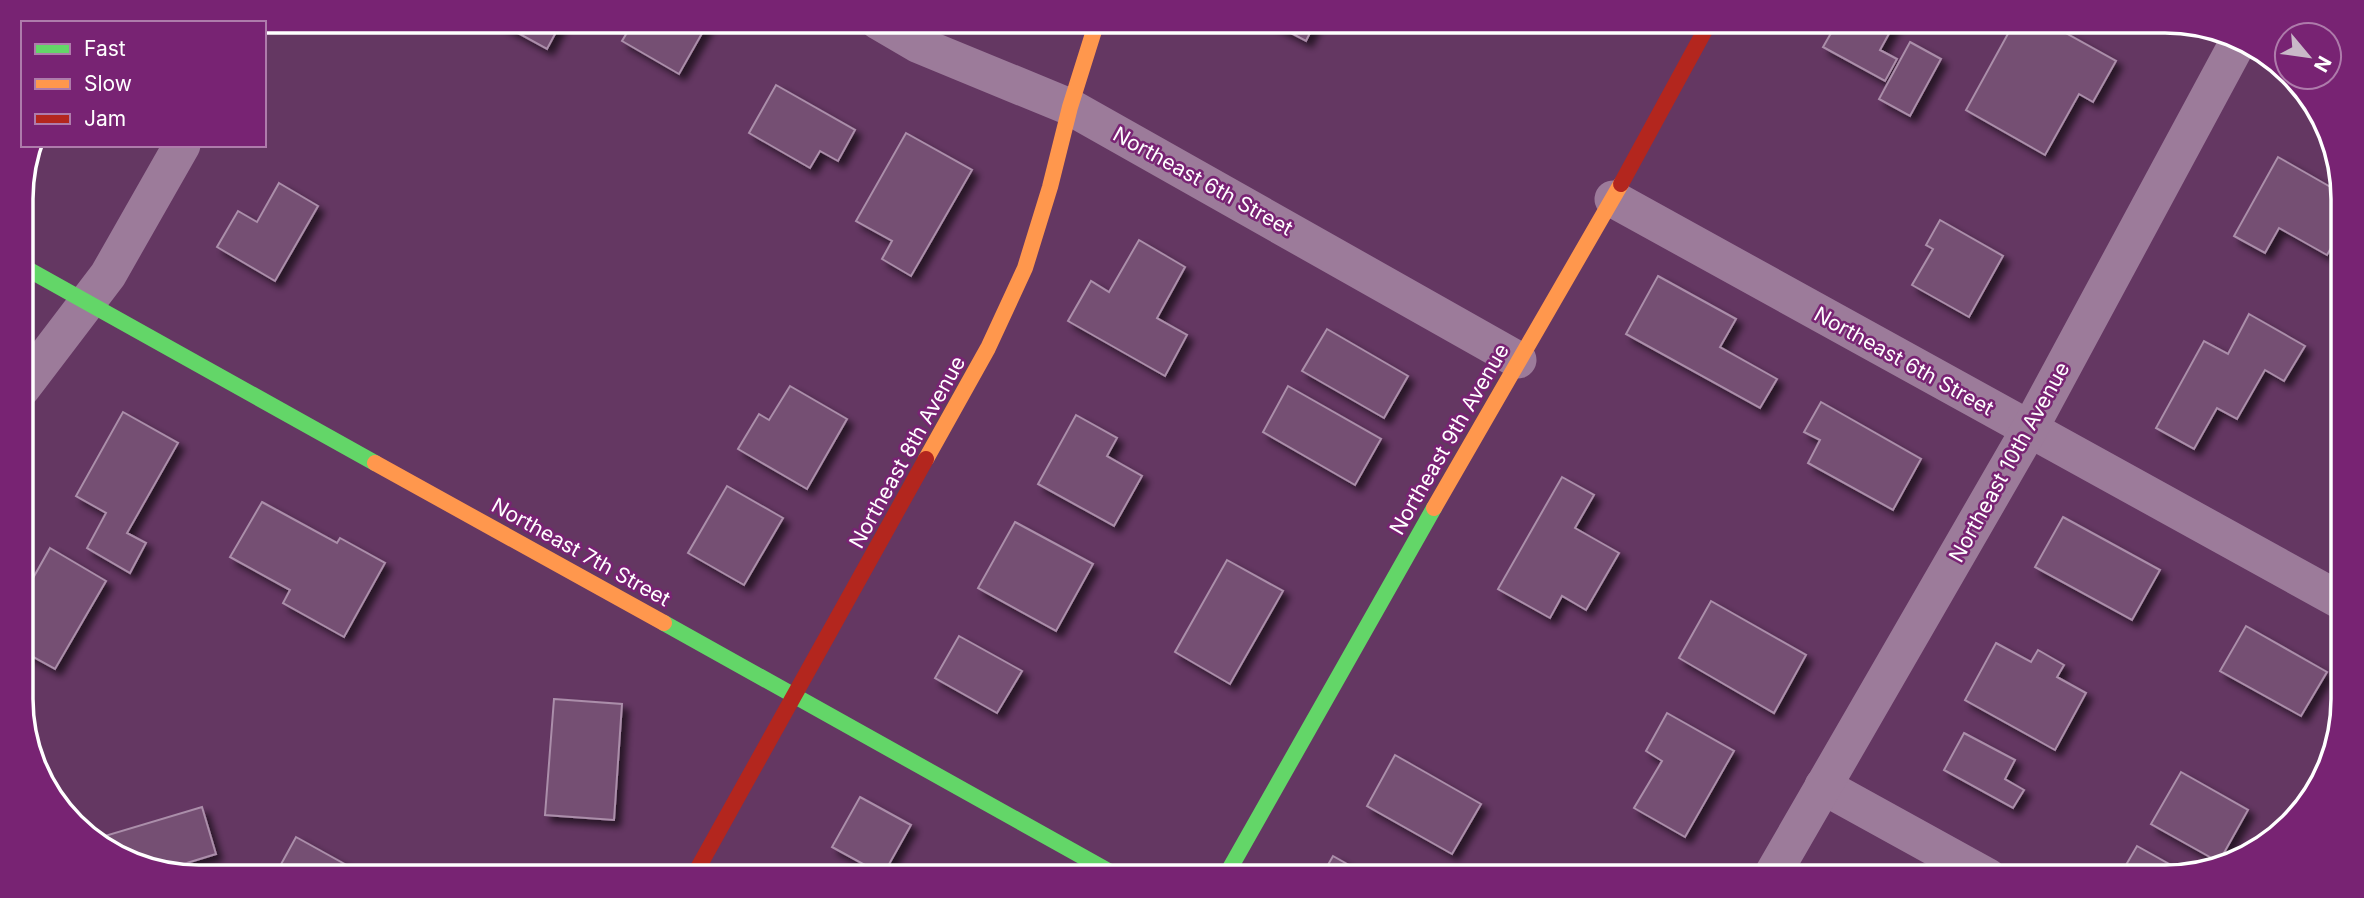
<svg xmlns="http://www.w3.org/2000/svg" width="2364" height="898" font-family="Inter,sans-serif">
	<defs>
		<filter id="shadow"><feDropShadow dx="6" dy="6" stdDeviation="3.5" flood-color="#0009"/></filter>
	</defs>
	<rect width="100%" height="100%" fill="#643762"/>
	<!-- building -->
	<g fill="#755073" stroke="#ab8eaa" stroke-width="2" filter="url(#shadow)">
		<polygon points="496,21 562,21 547,49"/>
		<polygon points="634,21 709,21 679,74 622,41"/>
		<polygon points="1268,21 1316,21 1306,41"/>
		<polygon points="1838,21 1896,21 1880,50 1897,59 1885,81 1823,47"/>
		<polygon points="2015,21 2044,21 2116,61 2093,102 2079,94 2045,155 1966,110"/>
		<polygon points="1910,42 1941,59 1910,116 1879,99"/>
		<polygon points="776,85 855,130 838,161 820,151 810,168 749,133"/>
		<polygon points="906,133 972,170 911,276 882,259 892,241 856,221"/>
		<polygon points="2278,157 2341,193 2342,229 2327,255 2279,228 2265,253 2234,236"/>
		<polygon points="279,183 318,206 275,281 217,247 238,211 257,222"/>
		<polygon points="1940,220 2003,256 1969,317 1912,285 1933,249 1926,245"/>
		<polygon points="1139,240 1185,267 1157,318 1187,335 1165,376 1068,321 1091,281 1109,292"/>
		<polygon points="1658,276 1736,319 1720,347 1777,379 1760,408 1626,334"/>
		<polygon points="2249,314 2305,346 2284,381 2265,370 2237,419 2217,408 2194,449 2156,428 2204,341 2228,354"/>
		<polygon points="1327,329 1408,376 1384,418 1302,371"/>
		<polygon points="790,386 847,419 807,489 738,449 759,414 769,420"/>
		<polygon points="1288,386 1381,439 1355,485 1263,432"/>
		<polygon points="1821,402 1921,459 1893,510 1808,463 1820,440 1804,432"/>
		<polygon points="123,412 178,443 127,533 146,543 130,573 87,548 106,513 76,496"/>
		<polygon points="1076,415 1117,438 1107,456 1142,476 1114,526 1038,484"/>
		<polygon points="1562,477 1594,495 1575,528 1619,553 1586,610 1562,596 1550,618 1498,589"/>
		<polygon points="727,486 783,518 744,585 688,553"/>
		<polygon points="262,502 337,543 340,538 385,563 344,637 283,603 290,590 230,557"/>
		<polygon points="2063,517 2160,570 2132,620 2035,567"/>
		<polygon points="1015,522 1093,564 1056,631 978,588"/>
		<polygon points="50,548 106,581 55,669 24,652 24,594"/>
		<polygon points="1227,560 1283,591 1230,684 1175,652"/>
		<polygon points="1711,601 1806,655 1774,713 1679,658"/>
		<polygon points="2246,626 2327,672 2301,716 2220,671"/>
		<polygon points="959,636 1022,671 997,713 935,678"/>
		<polygon points="1996,643 2031,662 2038,650 2064,665 2057,677 2086,693 2055,750 1965,700"/>
		<polygon points="554,699 622,704 614,820 545,815"/>
		<polygon points="1667,713 1734,751 1685,837 1634,808 1662,761 1646,751"/>
		<polygon points="1964,733 2015,760 2005,779 2024,790 2013,808 1944,770"/>
		<polygon points="1395,755 1481,804 1452,854 1367,806"/>
		<polygon points="2181,772 2248,810 2220,860 2217,861 2151,824"/>
		<polygon points="860,797 911,825 883,875 832,847"/>
		<polygon points="202,807 216,854 161,871 142,867 98,838"/>
		<polygon points="296,837 368,877 274,877"/>
		<polygon points="2137,846 2185,873 2176,877 2119,877"/>
		<polygon points="1333,856 1370,877 1321,877"/>
	</g>
	<g fill="none" stroke-linecap="round" stroke-linejoin="round">
		<!-- street -->
		<g stroke="#9c7b9a" stroke-width="37">
			<polyline points="878,21 919,45 1070,107 1518,360"/>
			<polyline points="252,23 253,21"/>
			<polyline points="1613,199 2343,602"/>
			<polyline points="22,388 108,275 182,145"/>
			<polyline points="1823,786 1988,877"/>
			<polyline points="1771,877 2029,430 2238,42"/>
		</g>
		<!-- fast -->
		<g stroke="#63d668" stroke-width="16">
			<polyline points="22,266 375,463"/>
			<polyline points="664,623 1119,877"/>
			<polyline points="1225,877 1434,508"/>
		</g>
		<!-- slow -->
		<g stroke="#ff974d" stroke-width="16">
			<polyline points="926,459 988,348 1025,268 1050,187 1070,107 1097,21"/>
			<polyline points="375,463 664,623"/>
			<polyline points="1434,508 1621,184"/>
		</g>
		<!-- jam -->
		<g stroke="#b3261e" stroke-width="16">
			<polyline points="1621,184 1710,21"/>
			<polyline points="693,877 926,459"/>
		</g>
	</g>
	<g text-anchor="middle" dominant-baseline="central" stroke-width="5" stroke-linejoin="round" paint-order="stroke">
		<!-- street labels -->
		<g font-size="21" fill="#fff" stroke="#782373">
			<text transform="translate(1203 181) rotate(29)">Northeast 6th Street</text>
			<text transform="translate(1904 361) rotate(29)">Northeast 6th Street</text>
			<text transform="translate(1449 439) rotate(-60)">Northeast 9th Avenue</text>
			<text transform="translate(907 452) rotate(-61)">Northeast 8th Avenue</text>
			<text transform="translate(2009 462) rotate(-61)">Northeast 10th Avenue</text>
			<text transform="translate(581 552) rotate(29)">Northeast 7th Street</text>
		</g>
	</g>
	<!-- crop -->
	<path d="M0 0H2364V898H0ZM199 33H2165A166 166 0 0 1 2331 199V699A166 166 0 0 1 2165 865H199A166 166 0 0 1 33 699V199A166 166 0 0 1 199 33Z" fill="#782373" fill-rule="evenodd"/>
	<path fill="none" stroke="#fff" stroke-width="3.5" d="M199 33H2165A166 166 0 0 1 2331 199V699A166 166 0 0 1 2165 865H199A166 166 0 0 1 33 699V199A166 166 0 0 1 199 33Z"/>
	<!-- legend -->
	<rect x="21" y="21" width="245" height="126" fill="#782373" stroke="#ae7bab" stroke-width="2"/>
	<rect x="35" y="44" width="35" height="10" fill="#63d668" stroke="#ae7bab" stroke-width="2"/>
	<text x="84" y="56" font-size="21" fill="#ffffff">Fast</text>
	<rect x="35" y="79" width="35" height="10" fill="#ff974d" stroke="#ae7bab" stroke-width="2"/>
	<text x="84" y="91" font-size="21" fill="#ffffff">Slow</text>
	<rect x="35" y="114" width="35" height="10" fill="#b3261e" stroke="#ae7bab" stroke-width="2"/>
	<text x="84" y="126" font-size="21" fill="#ffffff">Jam</text>
	<!-- north arrow -->
	<g transform="translate(2308 56) rotate(119)"><circle r="33" fill="#782373" stroke="#ae7bab" stroke-width="2"/>
	<path d="M0-5L12 26L0 18L-12 26Z" fill="#c9b9c8"/>
	<text y="-10" font-size="19" font-weight="bold" text-anchor="middle" fill="#ffffff">N</text>
	</g>
</svg>
